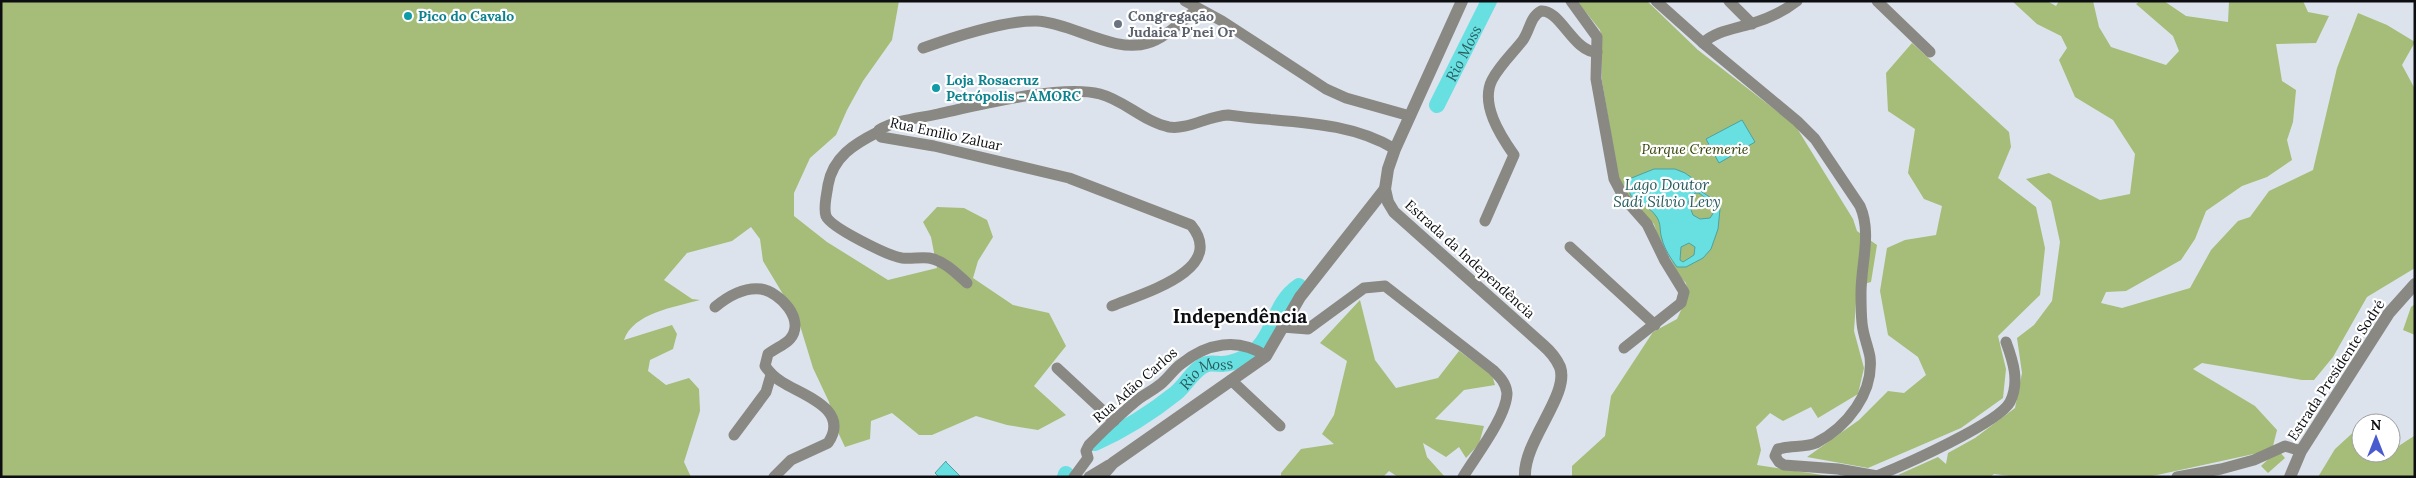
<svg xmlns="http://www.w3.org/2000/svg" width="2416" height="478" font-family="Lora,serif">
	<rect width="100%" height="100%" fill="#dce3ed"/>
	<!-- green -->
	<g fill="#a5bd78">
		<path d="M1 1H899L892 40 863 81 847 110 836 135 810 158 794 193V216L827 242 888 280 937 268 931 237 923 222 937 207 964 208 987 220 993 237 978 261 973 278 1013 305 1049 313 1066 346 1034 386 1066 415 1038 430 1007 425 976 416 932 435H919L892 413 871 421 870 439 845 447 835 426 829 402 813 368 798 319 763 261 760 239 751 227 732 241 687 253 664 280 692 299 700 300C675 307 633 313 624 340L672 325 677 334 673 349 650 360 648 371 666 385 689 378 699 389 700 411 684 462 691 477H1Z"/>
		<polygon points="1577,1 1647,1 1698,50 1795,125 1853,219 1857,231 1877,245 1871,282 1857,286 1854,331 1864,368 1858,394 1818,418 1811,407 1783,421 1770,413 1756,427 1761,450 1757,465 1835,477 1572,477 1572,466 1605,436 1611,396 1653,332 1677,319 1688,295 1686,283 1680,277 1657,233 1654,224 1636,207 1619,183 1602,81 1602,38 1600,30"/>
		<polygon points="2012,1 2047,1 2056,6 2059,1 2093,1 2099,27 2111,47 2166,65 2179,51 2173,36 2136,4 2140,1 2164,1 2186,16 2228,22 2229,1 2303,1 2308,12 2329,16 2316,43 2276,44 2282,81 2296,90 2293,122 2287,140 2292,160 2267,177 2242,186 2206,211 2195,239 2181,260 2126,291 2106,292 2101,303 2122,308 2190,288 2211,250 2238,221 2250,217 2269,191 2313,170 2337,68 2358,13 2387,25 2415,42 2402,65 2415,89 2415,268 2367,297 2333,357 2314,380 2302,380 2202,363 2193,369 2255,406 2277,430 2272,450 2148,477 2018,477 1994,474 1990,477 1898,475 1938,457 1946,464 1948,453 1975,438 2015,408 2022,373 2017,338 2034,325 2052,301 2060,242 2051,201 2026,179 2049,173 2100,200 2130,194 2135,154 2113,120 2075,97 2059,60 2067,48 2061,36 2037,24"/>
		<polygon points="1912,43 2009,132 2011,147 1998,178 2036,207 2045,248 2040,295 1998,336 2006,369 2003,398 1961,428 1868,468 1807,457 1859,420 1888,391 1904,393 1926,375 1918,357 1888,335 1880,291 1887,248 1905,240 1936,235 1942,206 1924,199 1908,173 1915,129 1888,111 1886,73"/>
		<polygon points="1360,300 1375,360 1396,388 1438,378 1459,351 1492,375 1495,385 1464,390 1435,419 1484,426 1479,444 1466,458 1459,447 1446,457 1423,443 1427,457 1445,477 1398,477 1389,471 1383,477 1281,477 1281,473 1301,449 1334,444 1322,434 1334,415 1347,361 1320,343"/>
		<polygon points="2415,304 2415,335 2403,330 2411,307"/>
		<polygon points="2415,381 2415,477 2318,477 2335,449 2358,428 2361,431 2361,453 2377,453 2380,458 2391,453 2391,451 2414,436"/>
		<polygon points="2278,450 2285,458 2268,473 2261,466"/>
	</g>
	<!-- water -->
	<g fill="#68e0e2" stroke="#4ca1a4" fill-rule="evenodd">
		<polygon points="1742,120 1755,142 1719,163 1706,139"/>
		<path d="M1654 169H1675L1685 173 1699 183 1702 192 1716 201 1720 209 1718 229 1711 249 1703 258 1686 267H1677C1671 259 1664 248 1662 239 1659 231 1662 224 1656 216 1643 198 1626 206 1629 179ZM1695 193H1699L1713 204 1714 212 1710 218 1700 219 1693 215 1688 202ZM1689 243 1695 247 1694 255 1683 262 1680 260 1681 247Z"/>
		<polygon points="946,461 946,462 961,477 939,477 935,473"/>
	</g>
	<g fill="none" stroke-linecap="round" stroke-linejoin="round">
		<!-- river -->
		<g stroke="#68e0e2" stroke-width="16">
			<path id="s1" d="M1437 105 1489 1"/>
			<path id="s2" d="M1095 443C1124 430 1151 413 1176 393 1186 385 1194 368 1207 364 1211 363 1218 364 1222 364 1237 363 1253 355 1262 343 1276 324 1277 301 1299 286"/>
			<polyline points="1065,477 1066,474"/>
		</g>
		<!-- minor -->
		<g stroke="#898883" stroke-width="11">
			<polyline points="1185,1 1222,21 1326,89 1346,98 1410,116"/>
			<polyline points="1571,1 1597,37 1596,79 1614,179 1624,198 1647,224 1665,261 1684,292 1681,303 1624,348"/>
			<path d="M1656 1 1703 43 1797 121 1815 139 1860 206C1872 233 1861 264 1861 293 1861 303 1861 313 1862 323 1863 335 1868 346 1870 357 1874 393 1847 427 1816 443 1807 447 1793 446 1783 448L1778 449 1775 456 1779 462 1784 465 1838 469 1883 477"/>
			<polyline points="1729,1 1752,24"/>
			<polyline points="1877,1 1930,52"/>
			<path d="M1703 43C1716 31 1734 29 1750 24 1767 19 1783 12 1797 1"/>
			<path d="M923 48C954 37 1005 20 1037 21 1072 23 1115 54 1148 43 1166 38 1182 20 1198 9"/>
			<path d="M878 132C854 144 833 157 828 185 827 194 823 207 826 216 831 228 889 256 902 258 911 259 920 257 929 258 945 261 956 273 967 283"/>
			<path d="M1485 221 1514 155C1500 135 1480 104 1492 80 1500 65 1513 53 1523 40 1530 30 1530 17 1541 11 1560 9 1574 53 1597 52"/>
			<polyline points="1570,247 1655,325"/>
			<path d="M1112 306C1143 293 1228 270 1191 225L1069 178 934 146 881 137 878 132 879 130C895 120 920 118 938 114 979 105 1061 84 1100 94 1124 100 1144 122 1169 127 1187 130 1208 116 1228 115 1284 123 1346 119 1395 149"/>
			<path d="M715 307C727 297 744 287 761 289 780 292 806 320 790 339 785 345 774 349 768 354L765 366C770 373 775 378 782 382 802 395 851 409 828 443L791 460 774 477"/>
			<path d="M1282 327 1308 329 1364 288 1385 286 1493 370C1500 377 1506 383 1507 393 1507 416 1475 457 1463 477"/>
			<polyline points="1057,368 1114,421"/>
			<polyline points="1231,380 1280,426"/>
			<polyline points="734,435 766,392 771,375"/>
			<path d="M1879 475C1904 465 1999 423 2010 402 2020 382 2013 361 2006 342"/>
			<path d="M1074 477 1088 458 1086 451 1089 445C1105 429 1122 412 1140 398 1147 393 1155 389 1162 383 1169 377 1174 369 1181 364 1207 343 1238 337 1266 356"/>
			<polyline points="1089,477 1109,465"/>
			<polyline points="2177,477 2221,469 2254,460 2285,446 2301,451"/>
		</g>
		<!-- tertiary -->
		<g stroke="#898883" stroke-width="12">
			<path d="M1462 1 1395 149 1388 169 1385 189 1388 202 1394 212 1543 345C1550 351 1556 358 1560 367 1570 395 1523 441 1525 477"/>
			<polyline points="1101,477 1113,463 1266,356 1300,297 1385,189"/>
			<polyline points="2290,477 2301,451 2389,313 2415,284"/>
		</g>
	</g>
	<!-- markers -->
	<g fill="#0f9aa8" stroke="#fff" stroke-width="2">
		<circle cx="408" cy="16" r="5"/>
		<circle cx="936" cy="88" r="5"/>
	</g>
	<circle fill="#6b7280" stroke="#fff" stroke-width="2" cx="1118" cy="24" r="5"/>
	<g text-anchor="middle" dominant-baseline="central" stroke-width="4.5" stroke-linejoin="round" paint-order="stroke">
		<!-- culture labels -->
		<g font-size="14" font-weight="bold" fill="#0d838f" stroke="#fff" text-anchor="start">
			<text x="418" y="16">Pico do Cavalo</text>
			<text x="946" y="80">Loja Rosacruz<tspan x="946" dy="16">Petrópolis - AMORC</tspan></text>
		</g>
		<!-- worship labels -->
		<g font-size="14" font-weight="bold" fill="#5b616d" stroke="#fff" text-anchor="start">
			<text x="1128" y="16">Congregação<tspan x="1128" dy="16">Judaica P'nei Or</tspan></text>
		</g>
		<!-- street labels -->
		<g font-size="14" fill="#0c0e12" stroke="#fff">
			<text transform="translate(946 134) rotate(12)">Rua Emilio Zaluar</text>
			<text transform="translate(1470 259) rotate(42)">Estrada da Independência</text>
			<text transform="translate(2336 370) rotate(-57)">Estrada Presidente Sodré</text>
			<text transform="translate(1135 385) rotate(-41)">Rua Adão Carlos</text>
		</g>
		<!-- park labels -->
		<g font-size="14" font-style="italic" fill="#324206" stroke="#fff">
			<text x="1695" y="149">Parque Cremerie</text>
		</g>
		<!-- water labels -->
		<g font-size="15" font-style="italic" fill="#285c5d" stroke="#fff">
			<text stroke="none"><textPath href="#s1" startOffset="58">Rio Moss</textPath></text>
			<text x="1667" y="184">Lago Doutor<tspan x="1667" dy="17">Sadi Silvio Levy</tspan></text>
			<text stroke="none"><textPath href="#s2" startOffset="134">Rio Moss</textPath></text>
		</g>
		<!-- district labels -->
		<g font-size="19" font-weight="bold" fill="#0c0e12" stroke="#fff">
			<text x="1240" y="316">Independência</text>
		</g>
	</g>
	<!-- border -->
	<rect width="2416" height="478" fill="none" stroke="#0c0e12" stroke-width="5"/>
	<!-- north arrow -->
	<g transform="translate(2376 438)"><circle r="24" fill="#ffffff" stroke="#9e9fa0"/>
	<path d="M0-4L9 19L0 12L-9 19Z" fill="#4a5acf"/>
	<text y="-8" font-size="14" font-weight="bold" text-anchor="middle" fill="#0c0e12">N</text>
	</g>
</svg>
